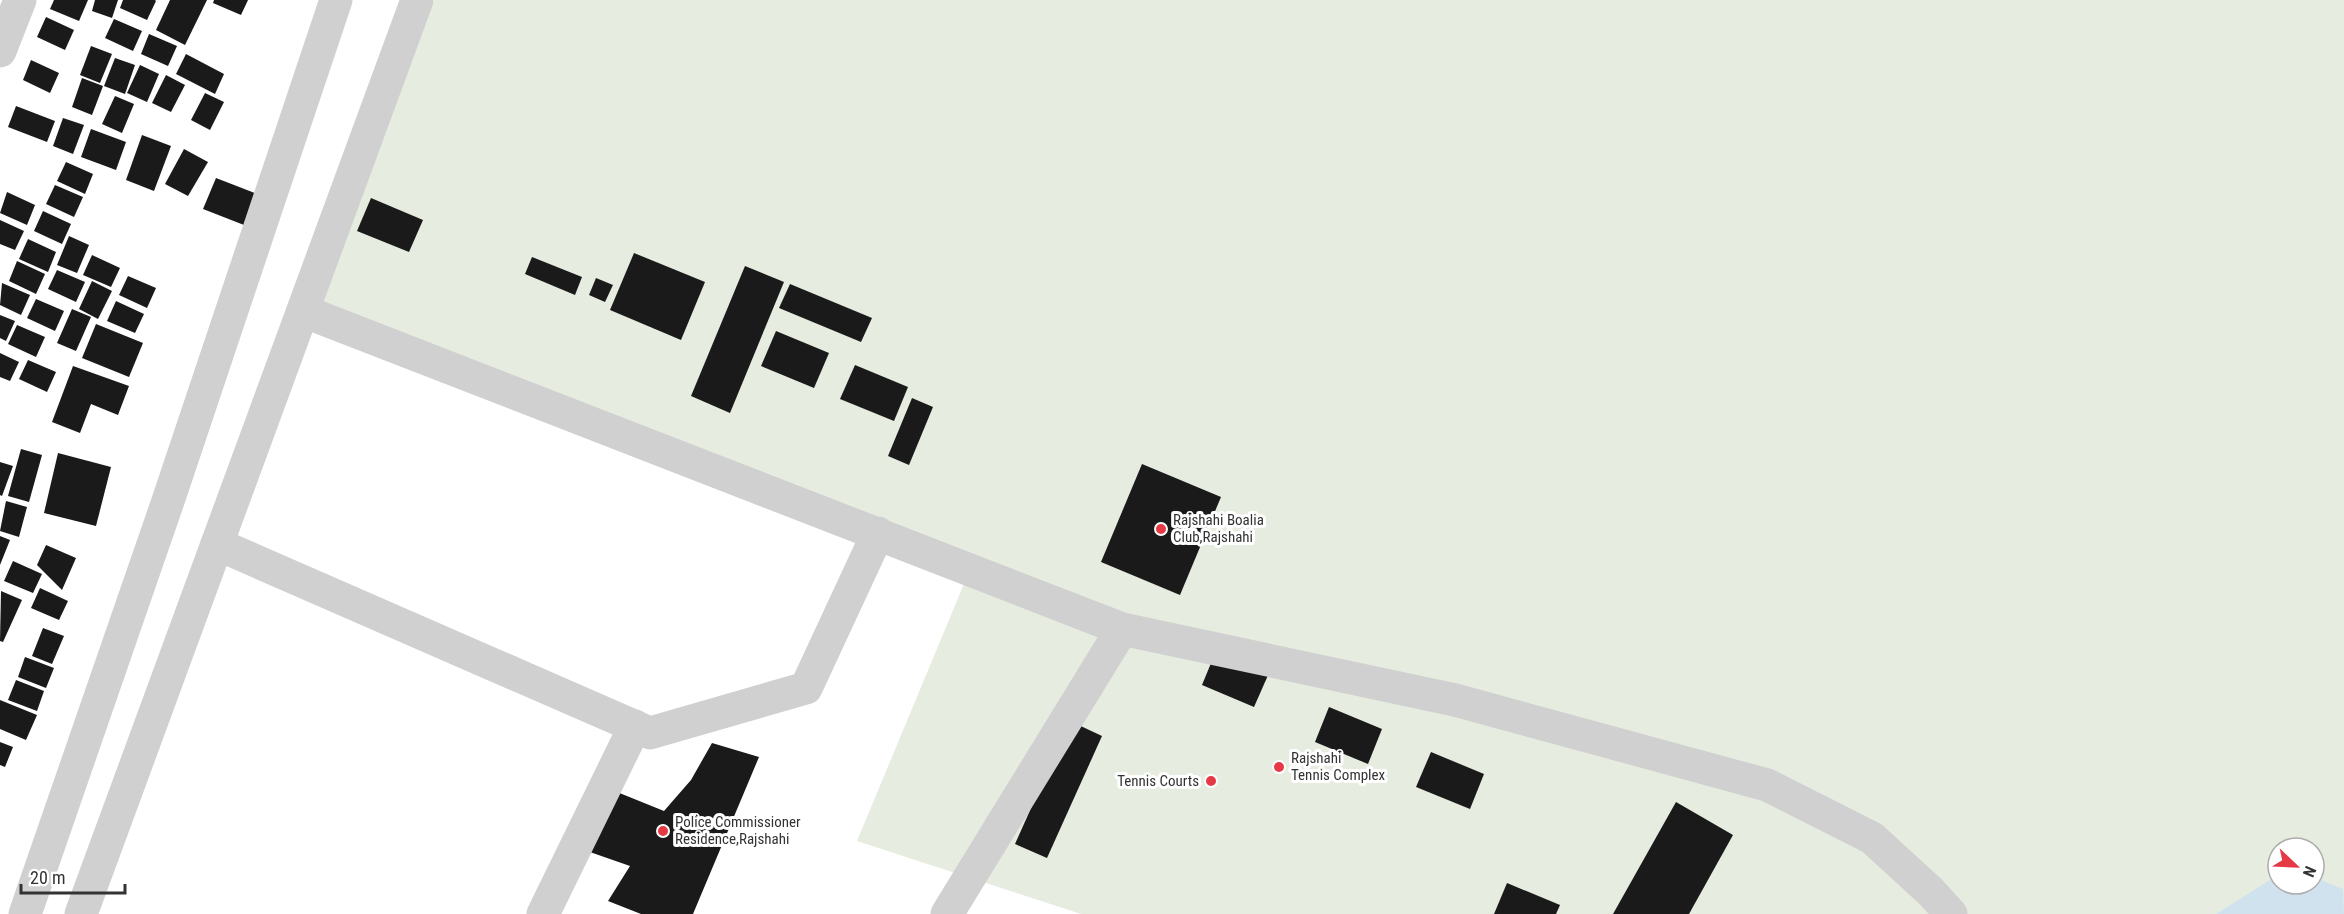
<svg xmlns="http://www.w3.org/2000/svg" width="2344" height="914" font-family="'Roboto Condensed',sans-serif">
	<rect width="100%" height="100%" fill="#fff"/>
	<!-- green -->
	<g fill="#e6ecdf" fill-rule="evenodd">
		<path d="M434 0H2344V914H1967L1881 828 1123 617 316 305ZM2278 848H2314V884H2278Z"/>
		<polygon points="966,579 1763,793 1866,841 1943,914 1081,914 857,841"/>
	</g>
	<!-- water -->
	<polygon fill="#cfe2ee" points="2278,875 2278,884 2314,884 2314,877 2343,889 2344,914 2216,914"/>
	<!-- building -->
	<g fill="#1a1a1a">
		<polygon points="54,0 88,0 79,21 50,9"/>
		<polygon points="95,0 118,0 112,18 92,11"/>
		<polygon points="123,0 155,0 156,1 147,20 120,8"/>
		<polygon points="170,0 207,0 185,45 156,30"/>
		<polygon points="214,0 248,0 241,15 213,3"/>
		<polygon points="46,17 74,30 65,50 37,37"/>
		<polygon points="114,19 142,31 133,51 105,38"/>
		<polygon points="149,34 177,46 168,66 141,54"/>
		<polygon points="91,46 112,54 100,83 80,75"/>
		<polygon points="186,54 224,74 215,94 176,74"/>
		<polygon points="115,58 135,65 125,94 104,86"/>
		<polygon points="31,60 59,73 50,93 23,80"/>
		<polygon points="140,65 159,74 147,102 127,93"/>
		<polygon points="166,75 185,85 171,112 152,103"/>
		<polygon points="82,78 103,86 92,115 72,107"/>
		<polygon points="205,93 224,102 210,130 191,120"/>
		<polygon points="115,96 134,104 122,133 102,124"/>
		<polygon points="16,106 55,121 47,142 8,127"/>
		<polygon points="63,118 84,125 73,154 53,146"/>
		<polygon points="91,129 126,142 116,170 81,157"/>
		<polygon points="142,135 171,146 154,191 126,180"/>
		<polygon points="184,149 208,162 188,196 165,184"/>
		<polygon points="66,162 93,174 85,194 57,181"/>
		<polygon points="216,178 257,194 244,225 203,209"/>
		<polygon points="55,185 83,197 74,217 46,204"/>
		<polygon points="7,192 35,205 27,225 0,213"/>
		<polygon points="371,198 423,220 409,252 357,231"/>
		<polygon points="43,211 71,224 62,244 34,231"/>
		<polygon points="0,220 24,231 15,250 0,244"/>
		<polygon points="69,236 89,245 77,273 57,265"/>
		<polygon points="28,239 56,252 48,272 19,259"/>
		<polygon points="634,253 705,282 681,340 610,310"/>
		<polygon points="92,255 120,268 111,287 83,275"/>
		<polygon points="532,257 582,277 575,295 525,274"/>
		<polygon points="17,261 45,274 36,294 9,281"/>
		<polygon points="745,266 784,282 730,413 691,396"/>
		<polygon points="57,270 85,282 76,302 48,289"/>
		<polygon points="128,276 156,288 147,308 119,295"/>
		<polygon points="596,278 613,285 605,302 589,295"/>
		<polygon points="92,281 112,291 98,319 79,309"/>
		<polygon points="2,283 30,295 21,315 0,305"/>
		<polygon points="790,284 872,318 861,342 779,308"/>
		<polygon points="36,299 64,311 55,331 27,318"/>
		<polygon points="116,301 144,314 135,333 107,321"/>
		<polygon points="72,309 91,317 76,351 57,343"/>
		<polygon points="0,315 15,321 6,341 0,338"/>
		<polygon points="96,324 143,343 129,377 82,358"/>
		<polygon points="17,325 45,337 36,357 8,344"/>
		<polygon points="776,331 829,353 814,388 761,366"/>
		<polygon points="0,353 19,362 10,381 0,377"/>
		<polygon points="28,360 56,372 47,392 19,379"/>
		<polygon points="855,365 908,387 894,421 840,399"/>
		<polygon points="73,366 129,386 118,415 91,404 80,433 52,422"/>
		<polygon points="912,398 933,407 909,465 888,456"/>
		<polygon points="21,449 42,455 29,502 8,496"/>
		<polygon points="58,453 111,467 96,526 44,513"/>
		<polygon points="0,462 13,466 2,496 0,495"/>
		<polygon points="1142,464 1221,497 1180,595 1101,562"/>
		<polygon points="6,501 27,507 19,537 0,531"/>
		<polygon points="0,536 10,540 0,565"/>
		<polygon points="46,545 76,558 62,590 37,565"/>
		<polygon points="13,561 42,574 33,593 4,581"/>
		<polygon points="40,588 68,601 59,620 31,608"/>
		<polygon points="1,591 22,600 3,642 0,641"/>
		<polygon points="43,628 64,636 52,664 32,656"/>
		<polygon points="1216,651 1269,673 1254,707 1202,685"/>
		<polygon points="25,657 54,668 46,688 18,677"/>
		<polygon points="16,680 44,691 37,711 8,700"/>
		<polygon points="0,700 37,715 26,740 0,729"/>
		<polygon points="1329,707 1382,729 1368,764 1315,742"/>
		<polygon points="1070,721 1102,736 1047,858 1015,844"/>
		<polygon points="0,742 13,747 5,767 0,765"/>
		<polygon points="712,743 759,757 693,914 641,914 608,901 630,866 587,851 617,792 664,811 691,780"/>
		<polygon points="1431,752 1484,774 1470,809 1416,787"/>
		<polygon points="1676,802 1733,835 1689,914 1613,914"/>
		<polygon points="1507,883 1560,905 1556,914 1494,914"/>
	</g>
	<g fill="none" stroke-linecap="round" stroke-linejoin="round">
		<!-- minor -->
		<g stroke="#d0d0d0" stroke-width="33">
			<polyline points="0,51 20,0"/>
			<polyline points="303,311 1122,629 1455,700 1767,785 1872,838 1931,892 1951,914"/>
			<polyline points="217,544 650,733 806,688 878,533"/>
			<polyline points="25,914 168,501 336,0"/>
			<polyline points="81,914 417,0"/>
			<polyline points="543,914 635,726"/>
			<polyline points="947,914 1122,629"/>
		</g>
	</g>
	<!-- markers -->
	<g fill="#e63946" stroke="#fff" stroke-width="2">
		<circle cx="1161" cy="529" r="6"/>
		<circle cx="1279" cy="767" r="6"/>
		<circle cx="1211" cy="781" r="6"/>
		<circle cx="663" cy="831" r="6"/>
	</g>
	<g text-anchor="middle" dominant-baseline="central" stroke-width="6" stroke-linejoin="round" paint-order="stroke">
		<!-- poi labels -->
		<g font-size="15" fill="#333" stroke="#fff" text-anchor="start">
			<text x="1173" y="520">Rajshahi Boalia<tspan x="1173" dy="17">Club,Rajshahi</tspan></text>
			<text x="1291" y="758">Rajshahi<tspan x="1291" dy="17">Tennis Complex</tspan></text>
			<text x="1199" y="781" text-anchor="end">Tennis Courts</text>
			<text x="675" y="822">Police Commissioner<tspan x="675" dy="17">Residence,Rajshahi</tspan></text>
		</g>
	</g>
	<!-- north arrow -->
	<g transform="translate(2296 866) rotate(113)"><circle r="28" fill="#ffffff" stroke="#adadad" stroke-width="1.5"/>
	<path d="M0-4.5L10 22L0 15L-10 22Z" fill="#e63946"/>
	<text y="-9" font-size="16" font-weight="bold" text-anchor="middle" fill="#333333">N</text>
	</g>
	<!-- scale -->
	<path d="M21 884v9h104v-9" fill="none" stroke="#333333" stroke-width="3"/>
	<text x="30" y="884" font-size="18" fill="#333333" stroke="#ffffff" stroke-width="4.5" paint-order="stroke">20 m</text>
</svg>
